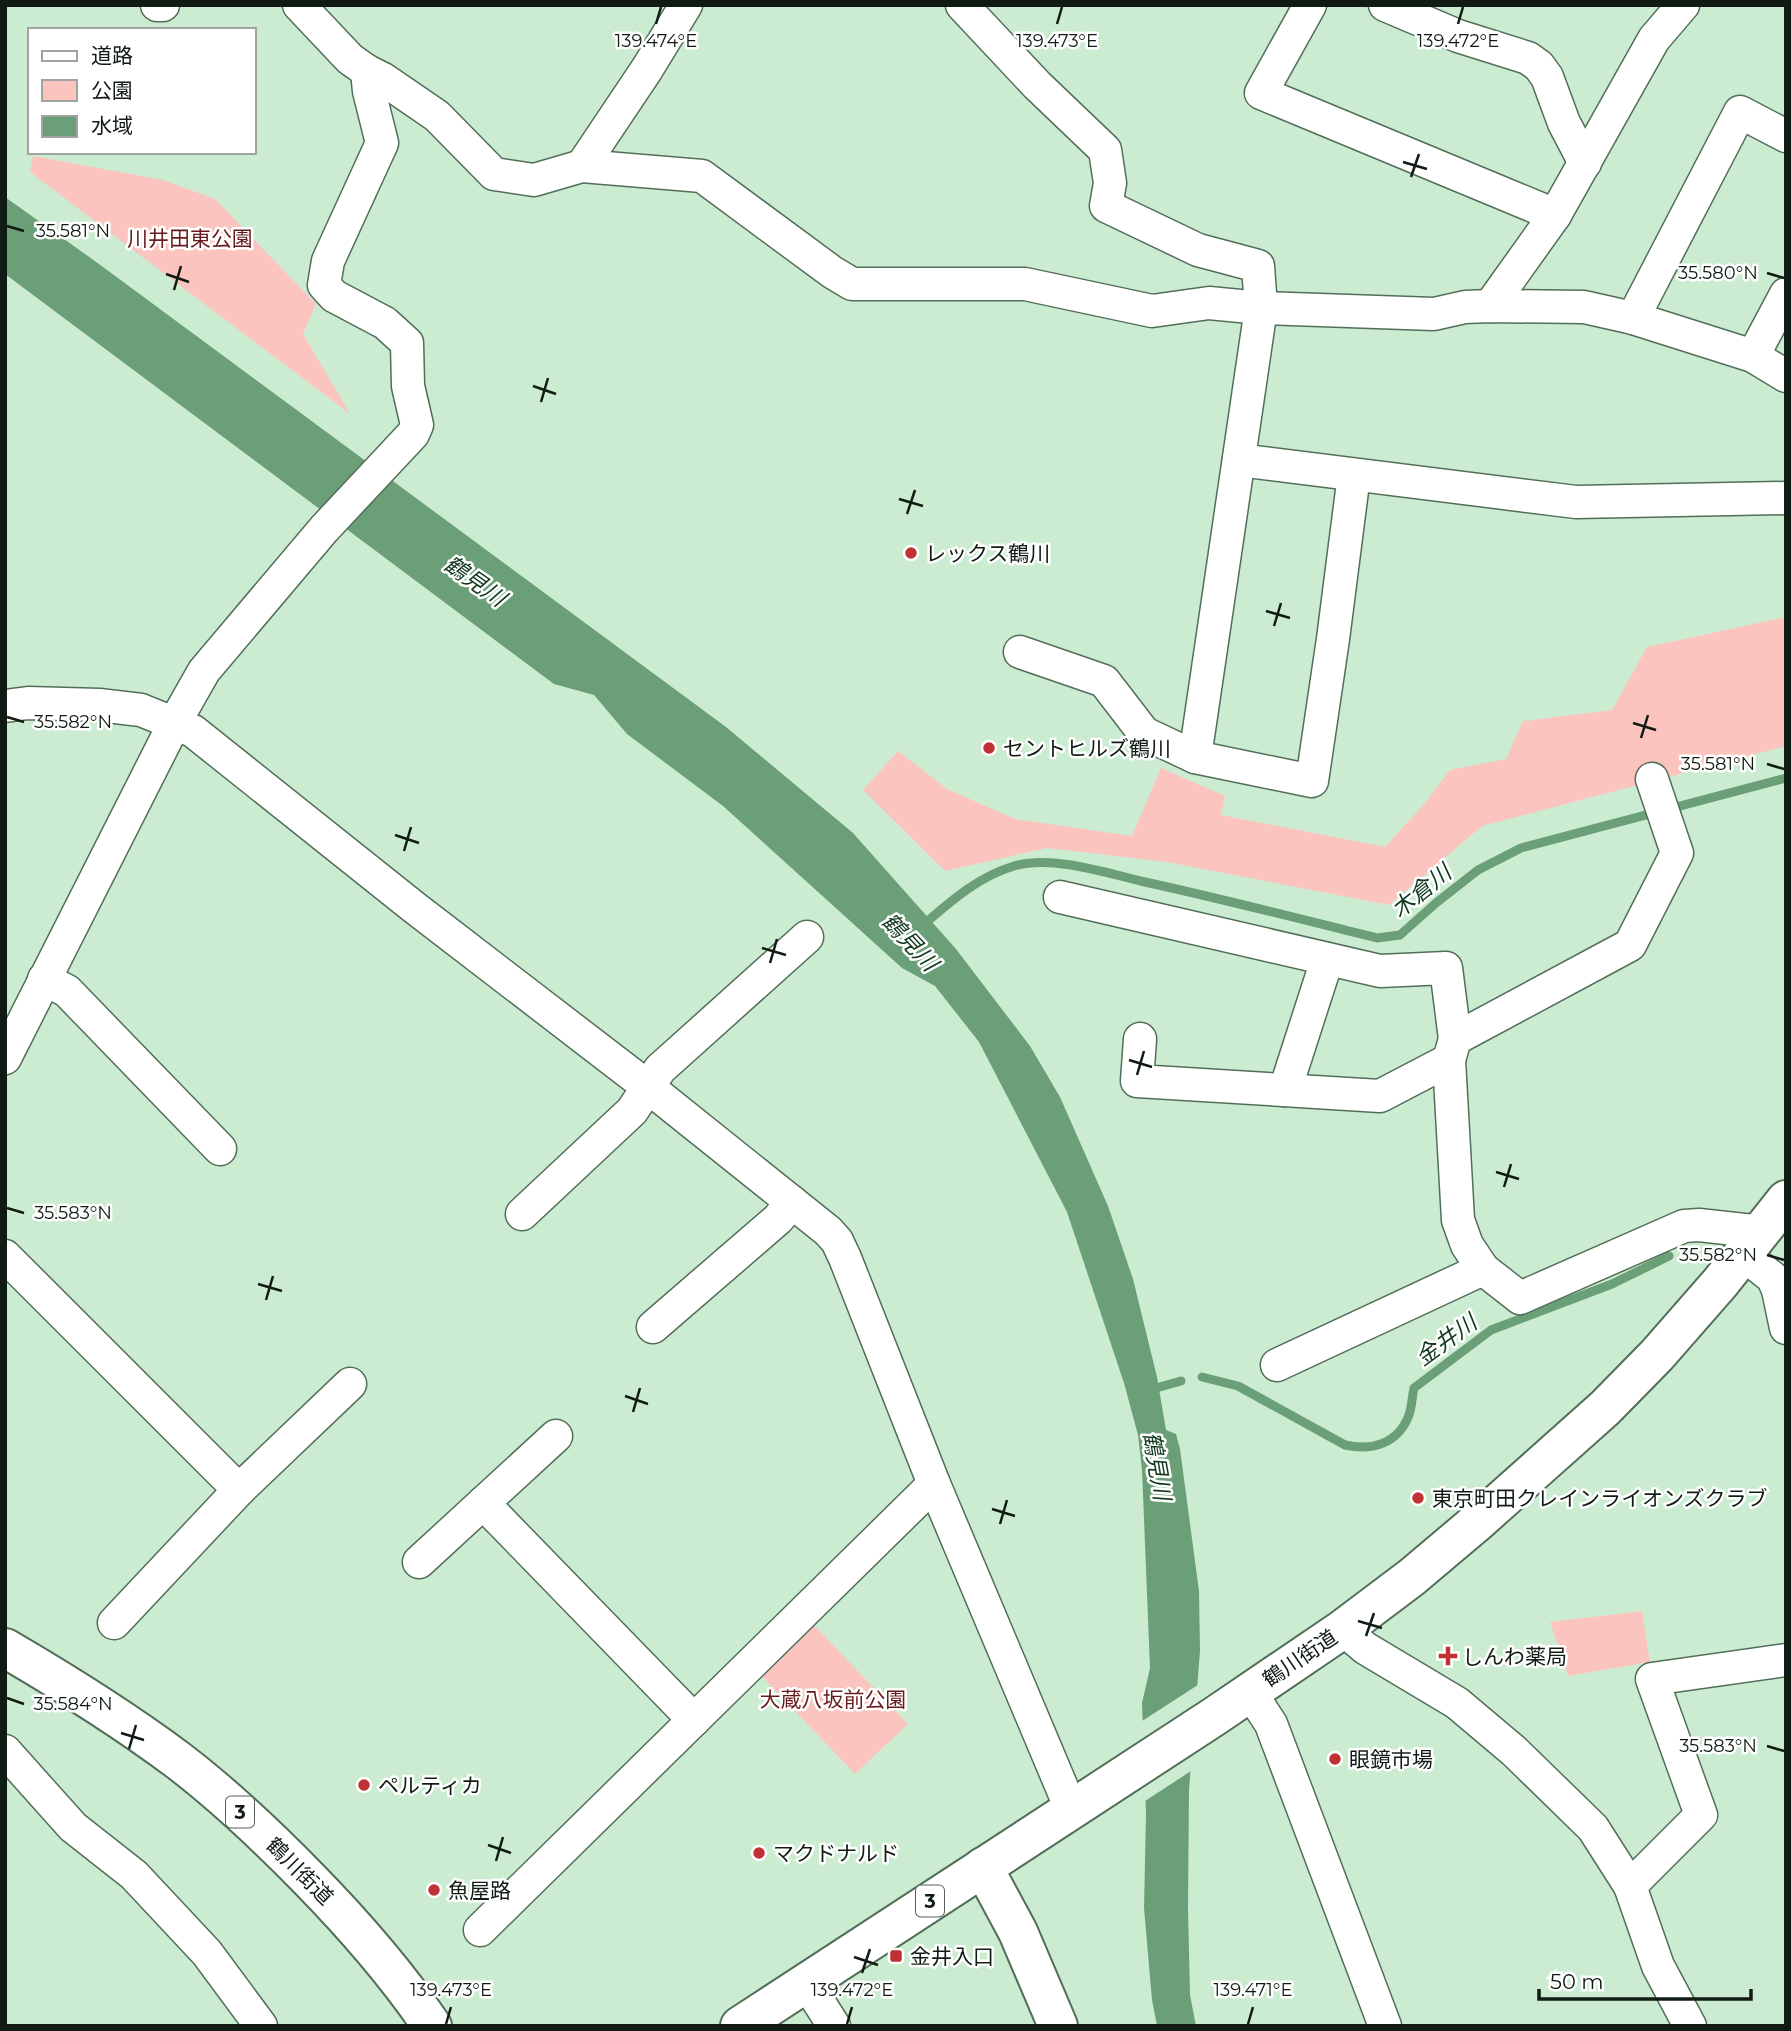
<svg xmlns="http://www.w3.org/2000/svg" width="1791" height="2031" font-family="Montserrat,'Noto Sans JP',sans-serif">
	<rect width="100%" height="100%" fill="#ccecd2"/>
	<!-- green -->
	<g fill="#fcc4bf">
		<polygon points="33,156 163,180 215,199 316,304 303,334 350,414 30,172"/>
		<polygon points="1786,617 1786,746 1482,826 1389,905 1167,862 1047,848 945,871 863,790 898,751 947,789 1015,819 1132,836 1161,768 1225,796 1221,815 1385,847 1425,803 1450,770 1506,759 1523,721 1612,710 1647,647"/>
		<polygon points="1642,1611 1650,1662 1568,1676 1550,1622"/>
		<polygon points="812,1623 908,1724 855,1774 759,1673"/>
	</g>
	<!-- water -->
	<polygon fill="#6b9f77" points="5,197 99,264 726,727 853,833 956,949 1030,1046 1060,1097 1108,1206 1133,1279 1157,1377 1166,1430 1176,1434 1180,1449 1199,1591 1200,1651 1189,1790 1188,1908 1190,1995 1196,2026 1157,2026 1152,2000 1144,1908 1146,1814 1142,1703 1150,1668 1142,1470 1138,1435 1124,1383 1067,1212 979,1042 935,986 902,968 723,806 627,734 594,695 554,684 5,274"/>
	<!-- pier -->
	<polygon fill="#ccecd2" points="1201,1683 1194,1769 1142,1803 1139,1723"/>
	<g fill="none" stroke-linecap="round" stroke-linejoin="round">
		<!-- stream -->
		<g stroke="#6b9f77" stroke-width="9">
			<path d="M922 926C950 902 977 877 1014 866 1053 855 1106 873 1145 882 1223 899 1300 919 1377 938L1400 935 1436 903 1478 870 1521 848 1786 778"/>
			<path d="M1202 1377 1238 1386 1345 1445C1372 1451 1398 1444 1409 1415 1412 1407 1412 1396 1414 1388L1491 1330 1612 1284 1669 1256"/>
			<polyline points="1149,1390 1181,1381"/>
		</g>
		<defs>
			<g id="minor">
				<polyline points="157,5 163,5"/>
				<polyline points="299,5 350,59 367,71 383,79 437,116 494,174 534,180 582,166 702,176 832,272 852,284 1025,284 1152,311 1209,303 1261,308 1434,314 1465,307 1490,306 1584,307 1633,318 1753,356 1786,376"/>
				<polyline points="962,5 1037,85 1105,150 1110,183 1106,206 1198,250 1258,266 1261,308 1195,757"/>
				<polyline points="1310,5 1261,93 1555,215"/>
				<polyline points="1385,5 1458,36 1528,58 1539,66 1547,77 1564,123 1585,163"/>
				<polyline points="582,166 647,69 686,5"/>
				<polyline points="1490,306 1555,215 1654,39 1683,5"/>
				<polyline points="1633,318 1740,112 1786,136"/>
				<polyline points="1753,356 1786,294"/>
				<polyline points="1239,460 1576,502 1786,498"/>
				<polyline points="1020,652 1104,681 1144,733 1195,757 1312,781 1333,639 1354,475"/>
				<polyline points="5,706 28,703 99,705 141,710 193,731 415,908 648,1087 828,1231 837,1241 845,1258 934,1484 1071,1809"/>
				<polyline points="1060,897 1380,971 1446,968 1455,1039"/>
				<polyline points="44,979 67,991 220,1149"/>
				<polyline points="1140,1039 1137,1081 1380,1096 1449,1060 1455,1039 1630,945 1677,853 1652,779"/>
				<polyline points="5,1058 175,722 204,671 324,529 413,434 417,425 408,386 407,343 385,323 334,296 324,285 328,261 382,143 369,91 367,71"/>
				<polyline points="1449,1060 1458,1220 1467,1245 1483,1269 1520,1298 1684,1226 1699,1225 1762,1232"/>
				<polyline points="1285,1090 1327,960"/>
				<polyline points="522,1214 632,1111 660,1069 807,937"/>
				<polyline points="1744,1255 1773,1278 1778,1290 1786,1328"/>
				<polyline points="5,1256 239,1490"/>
				<polyline points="653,1327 778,1219 792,1202"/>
				<polyline points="1277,1365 1483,1269"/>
				<polyline points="483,1503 694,1720"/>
				<polyline points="419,1562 556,1436"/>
				<polyline points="114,1623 239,1490 350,1384"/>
				<polyline points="1343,1629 1365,1648 1457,1703 1514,1751 1593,1828 1630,1886 1658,1966 1690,2026"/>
				<polyline points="1250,1692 1271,1724 1385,2026"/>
				<polyline points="5,1751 73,1827 134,1875 207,1953 261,2026"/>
				<polyline points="1630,1886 1701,1815 1652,1679 1786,1660"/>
				<polyline points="480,1930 934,1484"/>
				<polyline points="806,1982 834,2026"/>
			</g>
			<polyline id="tertiary" points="983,1867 1018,1932 1058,2026"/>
			<g id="primary">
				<path d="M5 1648C65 1683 124 1720 179 1761 226 1797 268 1837 309 1879 354 1925 396 1973 432 2026"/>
				<polyline points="740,2026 1215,1716 1343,1629 1412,1577 1476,1523 1605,1408 1657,1355 1720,1283 1786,1200"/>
			</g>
		</defs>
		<!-- minor casing -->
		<use href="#minor" stroke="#526e58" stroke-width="35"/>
		<!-- tertiary casing -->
		<use href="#tertiary" stroke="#526e58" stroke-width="42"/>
		<!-- primary casing -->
		<use href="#primary" stroke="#526e58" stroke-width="42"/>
		<!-- minor -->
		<use href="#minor" stroke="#fff" stroke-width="32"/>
		<!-- tertiary -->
		<use href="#tertiary" stroke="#fff" stroke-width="38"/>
		<!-- primary -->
		<use href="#primary" stroke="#fff" stroke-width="38"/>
	</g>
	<!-- ticks -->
	<path fill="none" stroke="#101c13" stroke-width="2.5" d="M656 24 661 7M1057 24 1062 7M1458 24 1463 7M1403 162 1427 169M1411 177 1419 154M7 226 24 231M1767 273 1784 278M166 274 189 282M174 290 181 266M533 386 556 394M541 402 548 378M899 499 923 506M907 514 915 490M1266 611 1290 618M1274 626 1281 603M7 717 24 722M1633 723 1656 730M1641 738 1648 715M1767 764 1784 769M395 835 419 843M404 851 411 827M762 948 786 955M770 963 777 939M1129 1060 1152 1067M1137 1075 1144 1051M1496 1172 1519 1179M1504 1187 1511 1164M7 1208 24 1213M1767 1255 1784 1260M258 1284 282 1291M266 1300 273 1276M625 1396 648 1404M633 1412 640 1388M992 1509 1015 1516M1000 1524 1007 1500M1358 1621 1382 1628M1366 1636 1374 1613M7 1698 24 1704M121 1733 144 1740M1767 1746 1784 1751M129 1749 136 1725M488 1845 511 1853M496 1861 503 1837M854 1957 878 1965M862 1973 870 1949M446 2024 451 2007M847 2024 852 2007M1248 2024 1253 2007"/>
	<!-- markers -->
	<g fill="#c03135" stroke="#fff" stroke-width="2.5">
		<circle cx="911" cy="553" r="7"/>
		<circle cx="989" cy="748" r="7"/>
		<circle cx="1418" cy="1498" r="7"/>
		<path d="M1444.5 1645.5h7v7h7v7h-7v7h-7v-7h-7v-7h7z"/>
		<circle cx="1335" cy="1759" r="7"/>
		<circle cx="364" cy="1785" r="7"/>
		<circle cx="759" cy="1853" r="7"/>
		<circle cx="434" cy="1890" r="7"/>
		<rect x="889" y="1949" width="14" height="14" rx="3.5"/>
	</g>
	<g text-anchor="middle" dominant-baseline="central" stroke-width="5" stroke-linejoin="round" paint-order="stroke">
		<!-- shield labels -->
		<g fill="#fff" stroke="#58605a" stroke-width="2">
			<rect x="226" y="1796.5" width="28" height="31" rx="5"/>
			<rect x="916" y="1885.5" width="28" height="31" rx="5"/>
		</g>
		<g font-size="19" font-weight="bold" fill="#101c13">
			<text x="240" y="1812">3</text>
			<text x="930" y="1901">3</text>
		</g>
		<!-- park labels -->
		<g font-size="21" fill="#681b1c" stroke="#fff">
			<text x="190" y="238">川井田東公園</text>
			<text x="833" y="1699">大蔵八坂前公園</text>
		</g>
		<!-- poi labels -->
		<g font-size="21" fill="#101c13" stroke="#fff" text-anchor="start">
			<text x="925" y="553">レックス鶴川</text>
			<text x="1003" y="748">セントヒルズ鶴川</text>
			<text x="1432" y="1498">東京町田クレインライオンズクラブ</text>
			<text x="1462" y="1656">しんわ薬局</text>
			<text x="1349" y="1759">眼鏡市場</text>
			<text x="378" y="1785">ペルティカ</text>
			<text x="773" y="1853">マクドナルド</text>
			<text x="448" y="1890">魚屋路</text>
			<text x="910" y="1956">金井入口</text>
		</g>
		<!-- street labels -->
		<g font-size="21" fill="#101c13" stroke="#fff">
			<text transform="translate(1300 1658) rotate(-34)">鶴川街道</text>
			<text transform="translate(300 1871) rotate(45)">鶴川街道</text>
		</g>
		<!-- water labels -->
		<g font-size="23" font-style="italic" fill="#133a1f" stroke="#fff">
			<text transform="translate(475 581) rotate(35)">鶴見川</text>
			<text transform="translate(1421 891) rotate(-39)">木倉川</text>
			<text transform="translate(910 942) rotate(47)">鶴見川</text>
			<text transform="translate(1446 1340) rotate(-36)">金井川</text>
			<text transform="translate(1157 1466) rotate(80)">鶴見川</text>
		</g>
	</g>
	<g font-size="18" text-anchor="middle" fill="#101c13" stroke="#fff" stroke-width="5" stroke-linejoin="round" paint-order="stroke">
		<text x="656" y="47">139.474°E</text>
		<text x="1057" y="47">139.473°E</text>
		<text x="1458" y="47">139.472°E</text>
		<text x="73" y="237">35.581°N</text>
		<text x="1718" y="279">35.580°N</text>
		<text x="73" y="728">35.582°N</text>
		<text x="1718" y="770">35.581°N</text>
		<text x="73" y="1219">35.583°N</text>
		<text x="1718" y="1261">35.582°N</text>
		<text x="73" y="1710">35.584°N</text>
		<text x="1718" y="1752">35.583°N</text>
		<text x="451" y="1996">139.473°E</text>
		<text x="852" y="1996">139.472°E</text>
		<text x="1253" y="1996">139.471°E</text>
	</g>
	<!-- border -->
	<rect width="1791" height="2031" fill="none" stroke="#101c13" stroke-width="14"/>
	<!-- legend -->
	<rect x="28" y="28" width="228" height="126" fill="#ffffff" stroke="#9fa4a1" stroke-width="2"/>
	<rect x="42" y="51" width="35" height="10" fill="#ffffff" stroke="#9fa4a1" stroke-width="2"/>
	<text x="91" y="63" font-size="21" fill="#101c13">道路</text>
	<rect x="42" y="80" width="35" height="21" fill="#fcc4bf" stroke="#9fa4a1" stroke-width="2"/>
	<text x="91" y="98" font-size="21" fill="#101c13">公園</text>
	<rect x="42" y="116" width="35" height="21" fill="#6b9f77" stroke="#9fa4a1" stroke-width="2"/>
	<text x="91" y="133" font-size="21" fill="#101c13">水域</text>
	<!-- scale -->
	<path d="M1539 1989v10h212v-10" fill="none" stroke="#101c13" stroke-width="3.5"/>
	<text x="1550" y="1989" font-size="21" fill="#101c13" stroke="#ffffff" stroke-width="5" paint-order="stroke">50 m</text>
</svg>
